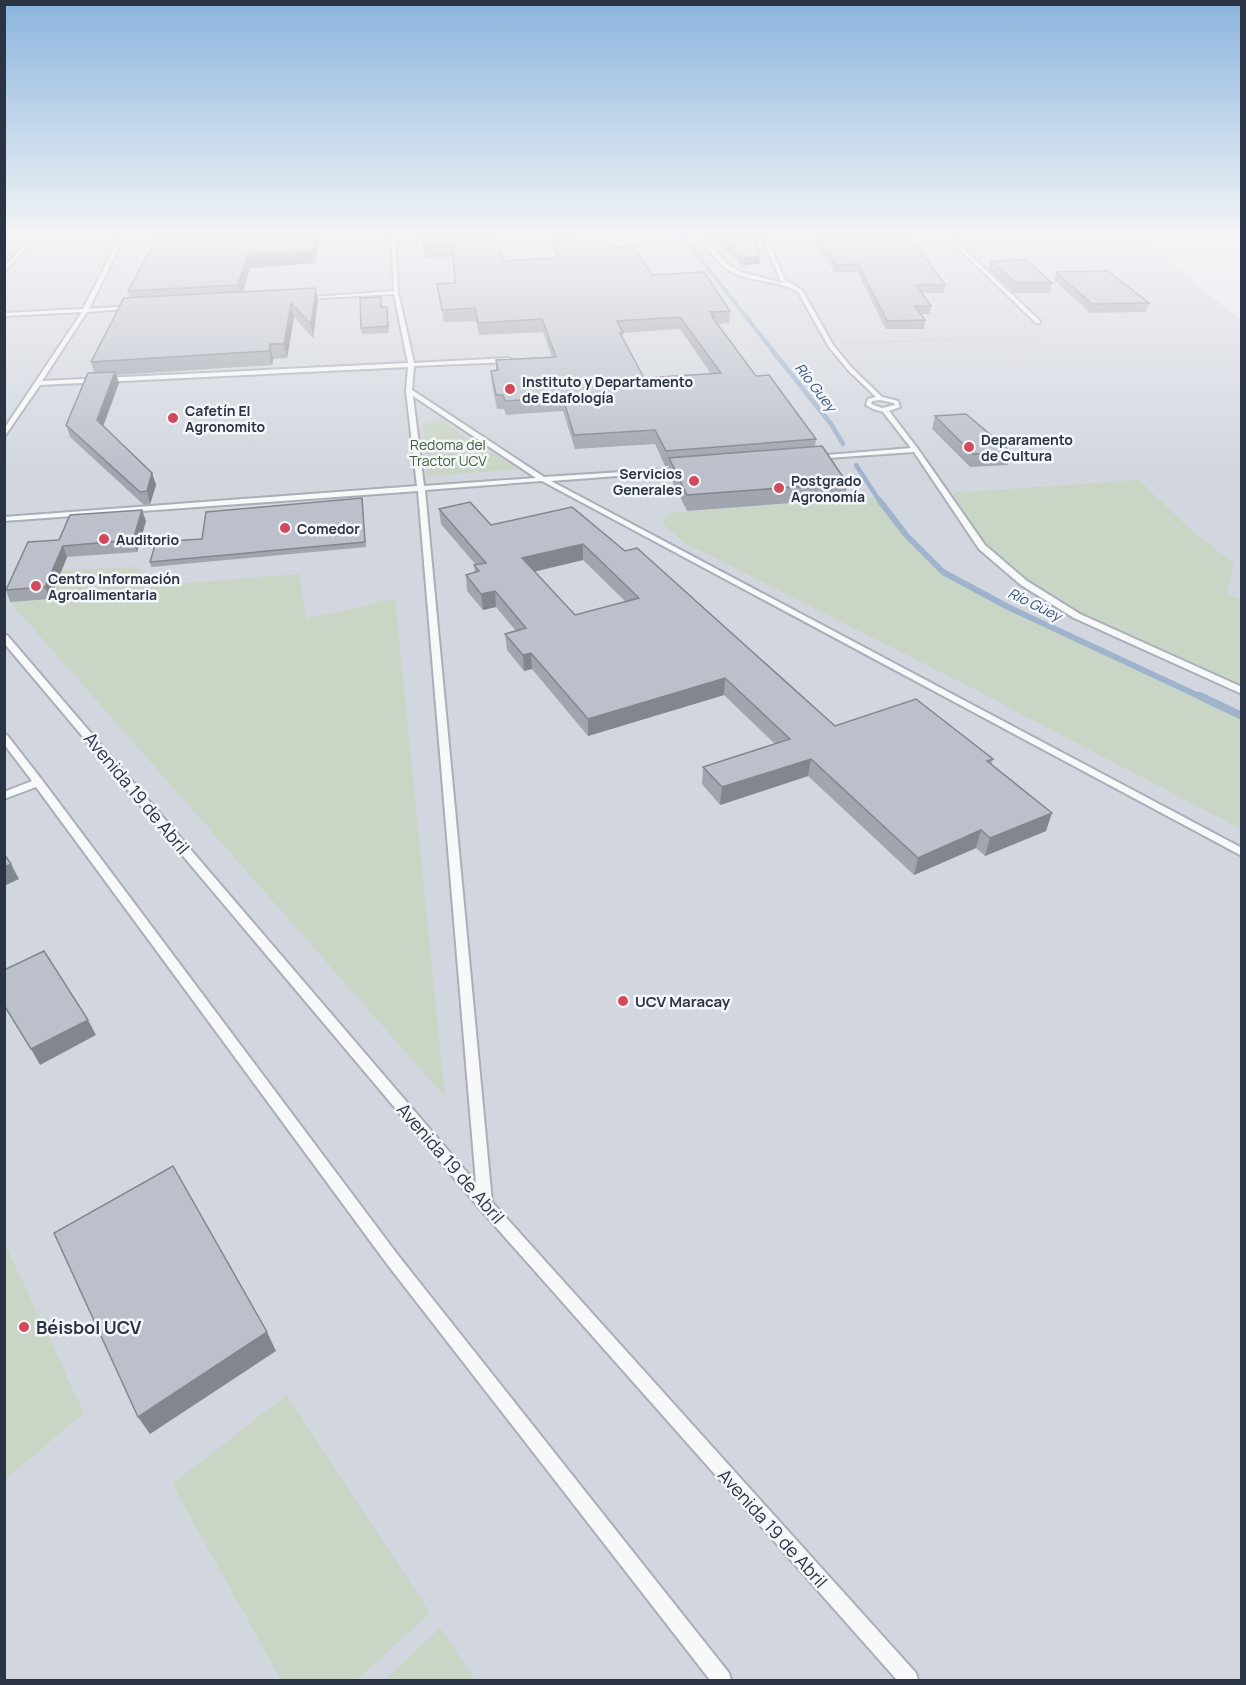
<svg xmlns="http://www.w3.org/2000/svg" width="1246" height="1685" font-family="Manrope,sans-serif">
	<rect width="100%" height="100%" fill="#e4e7ec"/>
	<!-- built -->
	<polygon fill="#d2d6de" points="5,233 1135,233 1241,321 1241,1680 5,1680"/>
	<!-- green -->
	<g fill="#c9d6c5">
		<polygon points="440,420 517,469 427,477 423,424"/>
		<polygon points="1139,480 1192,531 1234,563 1227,593 1241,600 1241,686 1082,614 1031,583 987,547 953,493"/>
		<polygon points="876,497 907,536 943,572 1008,607 1241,716 1241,829 941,672 683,542 662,523 669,513"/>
		<polygon points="140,567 147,586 299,574 306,619 395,599 445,1097 10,602 50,599 62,570"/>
		<polygon points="4,1242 84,1413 5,1479 4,1479"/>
		<polygon points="287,1395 430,1613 357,1680 281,1680 172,1484"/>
		<polygon points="440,1628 475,1680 385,1680"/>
	</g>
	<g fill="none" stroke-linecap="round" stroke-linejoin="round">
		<!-- stream-far3 -->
		<polyline stroke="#9fb4cc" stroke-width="4" points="680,233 773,351"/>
		<!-- stream-far2 -->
		<g stroke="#9fb4cc" stroke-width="4.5">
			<polyline points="772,350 831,424 843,444"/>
			<polyline points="856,465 881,503"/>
		</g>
		<!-- stream-far1 -->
		<polyline stroke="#9fb4cc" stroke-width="6" points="880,501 907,536 943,572 1008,607 1203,698"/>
		<!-- stream -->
		<polyline stroke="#9fb4cc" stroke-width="8" points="1200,696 1242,716"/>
		<defs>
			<g id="service">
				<polygon points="35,233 39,233 4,272 4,268"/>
				<path d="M122 233H126L89 309 133 306 136 308 87 312 42 381 408 363 394 294 304 299 302 298 394 291 391 233H395L398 292 414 363 509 358 512 360 509 362 414 366 412 390 544 477 685 468V470L683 471 551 481 1242 848V856L542 481 425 490 492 1202 916 1673 918 1680H897L480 1209 4 643V635H7L476 1183 418 491 4 521V517L417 486 406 391 408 367 40 385 4 437V429L82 312 4 316V313L83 309ZM413 396 536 478 424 486Z"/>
				<path d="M696 233H700L729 266 744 273 783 283 781 281 760 233H764L785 280 802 290 833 345 852 368 882 397 898 401 900 407 889 411 918 449 985 545 1027 581 1080 614 1242 687V694L1074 618 1021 585 979 549 914 452 813 459V457L815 456 911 448 883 412 873 409 866 405 868 399 876 397 848 370 829 347 798 292C777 279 748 283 727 269 716 262 704 243 696 233ZM880 400 894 403 895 405 882 408 871 404 872 401Z"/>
				<polygon points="943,233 947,233 1040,321 1040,323 1036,323"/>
				<polygon points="4,734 7,735 42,780 397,1254 729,1673 731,1680 710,1680 387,1264 36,787 4,799 4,792 32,781 4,744"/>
			</g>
		</defs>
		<!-- service casing -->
		<use href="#service" stroke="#a9aeb7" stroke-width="4"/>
		<!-- path -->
		<polyline stroke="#c2c5cb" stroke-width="1.5" stroke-dasharray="2 2" stroke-linecap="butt" points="846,343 1036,337"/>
		<!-- service -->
		<use href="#service" fill="#f7f8fa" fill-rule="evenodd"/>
	</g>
	<!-- wall -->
	<g fill="#a1a5ae" fill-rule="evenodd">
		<polygon points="160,233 320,233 315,263 250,268 242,292 318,301 313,338 294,317 287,358 273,359 272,365 116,375 119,383 103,426 152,473 156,485 150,504 144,505 70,437 66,425 94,373 91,362 130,298 128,291"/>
		<path d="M421 233H492L504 261 557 258 552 245 551 234 586 249 652 275 730 311 729 323 716 324 756 376 816 439 815 447 847 483 845 499 687 511 669 474V466H665L655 444 575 449 563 411 506 415 504 409H497L492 384 491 371 496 370V360L552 357 543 332 479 335 476 321 444 322 437 284 455 283 454 257 426 258ZM680 329 711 374 644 378 623 337V333Z"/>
		<polygon points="708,233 754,233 759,264 745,265 745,269"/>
		<polygon points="846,233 907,233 945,285 944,293 922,293 931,306 930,314 921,314 925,320 924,329 886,329 857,272 835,273 816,242 817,235 848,234"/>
		<polygon points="991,261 1052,283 1050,293 1014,293 989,270"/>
		<polygon points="1056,272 1149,303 1146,312 1090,313 1054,280"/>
		<polygon points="382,307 387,307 389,333 362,334 361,328"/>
		<polygon points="935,416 1011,452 1008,465 970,467 932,429"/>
		<polygon points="362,498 366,547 151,567 150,562 202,539"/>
		<path d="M572 507 835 726 993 759 991 765 1046 831 985 856 976 848 914 875 808 776 720 805 702 784 703 767 775 744 724 695 588 736 532 669 524 671 507 650 505 634 516 631 496 607 483 610 467 591 466 575 475 573 474 565H476L441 524 439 509 491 525ZM583 560 626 602 575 615 534 572Z"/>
		<polygon points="146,521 137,552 67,557 50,599 10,602 6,590 59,540"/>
	</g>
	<!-- shaded-wall -->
	<g fill="#83868d">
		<polygon points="4,233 11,233 4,241"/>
		<polygon points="316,233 320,233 315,263 250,268 241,298 238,285 247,255"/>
		<polygon points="760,257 759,264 745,265 745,258"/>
		<polygon points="316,288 318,301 313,338 311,324"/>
		<polygon points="291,303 294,317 287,358 284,344"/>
		<polygon points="270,344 273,359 272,365 269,351"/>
		<polygon points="115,372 119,383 101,432 97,420"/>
		<polygon points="152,473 156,485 150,504 147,491"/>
		<polygon points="142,510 146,521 137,552 133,540"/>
		<polygon points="583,544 583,560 523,574 522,558"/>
		<polygon points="63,546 67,557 50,599 45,587"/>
		<polygon points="495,591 496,607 483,610 481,594"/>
		<polygon points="531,653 532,669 524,671 523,655"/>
		<polygon points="725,678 724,695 588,736 588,719"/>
		<polygon points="811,759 808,776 720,805 722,787"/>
		<polygon points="1052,813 1046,831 985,856 990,838"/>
		<polygon points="981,830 976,848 914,875 918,858"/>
		<polygon points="11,864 19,879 4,886 4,867"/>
		<polygon points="88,1020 96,1035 40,1065 31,1049"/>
		<polygon points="267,1332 276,1351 150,1434 138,1417"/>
	</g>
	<!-- building -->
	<g fill="#bbc0ca" stroke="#83868d" stroke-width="1.5" fill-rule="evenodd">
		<polygon points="160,233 316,233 313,251 247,255 238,285 128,291"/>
		<path d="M422 233H492L504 261 561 258 551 234 579 233 586 249 634 247 652 275 704 272 730 311 710 312 714 317H712L756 376 769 375 816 439 666 451 655 430 574 435 563 398 505 401 503 395H496L491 371 498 370 496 360 556 357 542 319 478 323 475 308 442 310 437 284 455 283 453 246 424 247ZM680 317 721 373 644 378 620 333H623L617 321Z"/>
		<polygon points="715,233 754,233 760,257 745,258 746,262"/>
		<polygon points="856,233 907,233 945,285 916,285 931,306 915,306 925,320 887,321 858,264 836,265 817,235 858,234"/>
		<polygon points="1026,260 1052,283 1016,283 991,261"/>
		<polygon points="1108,271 1149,303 1092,304 1056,272"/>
		<polygon points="316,288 311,324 291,303 284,344 270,344 269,351 91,362 124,298"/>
		<polygon points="381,297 381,307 387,307 388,326 361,328 360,298"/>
		<polygon points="115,372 97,420 152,473 147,491 140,492 66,425 88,373"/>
		<polygon points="966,414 1011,452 973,454 935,416"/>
		<polygon points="822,446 847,483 687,495 669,458"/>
		<polygon points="362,498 365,542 150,562 156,542 202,539 206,512"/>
		<path d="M470 502 491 525 572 507 625 551 637 548 835 726 916 699 993 759 987 761 1052 813 990 838 981 830 918 858 811 759 722 787 703 767 790 739 725 678 588 719 531 653 523 655 505 634 526 628 495 591 481 594 466 575 479 571 474 565 486 563 439 509ZM583 544 639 598 575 615 522 558Z"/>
		<polygon points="142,510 133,540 63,546 45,587 6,590 28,542 59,540 70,515"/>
		<polygon points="4,854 11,864 4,867"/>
		<polygon points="44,951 88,1020 31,1049 4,1005 4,970"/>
		<polygon points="173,1166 267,1332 138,1417 54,1233"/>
	</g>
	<!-- sky -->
	<linearGradient id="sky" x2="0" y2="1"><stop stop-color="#8bb4dd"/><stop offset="0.5" stop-color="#f3f4f6"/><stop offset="1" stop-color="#f3f4f6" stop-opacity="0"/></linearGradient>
	<rect width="1246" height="468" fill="url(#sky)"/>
	<!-- markers -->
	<g fill="#d1495b" stroke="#f4f6f9" stroke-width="2">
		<circle cx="510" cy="389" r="6"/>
		<circle cx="173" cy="418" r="6"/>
		<circle cx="969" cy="447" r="6"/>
		<circle cx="694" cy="481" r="6"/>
		<circle cx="779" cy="488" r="6"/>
		<circle cx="285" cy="528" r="6"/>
		<circle cx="104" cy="539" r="6"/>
		<circle cx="36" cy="586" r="6"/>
		<circle cx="623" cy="1001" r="6"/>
		<circle cx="24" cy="1327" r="6"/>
	</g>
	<g text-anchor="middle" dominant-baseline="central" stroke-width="5" stroke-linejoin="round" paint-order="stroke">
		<!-- far-poi labels -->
		<g font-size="14" font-weight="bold" fill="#2b3445" stroke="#f4f6f9" text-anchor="start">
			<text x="522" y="381">Instituto y Departamento<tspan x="522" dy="16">de Edafología</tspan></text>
			<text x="185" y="410">Cafetín El<tspan x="185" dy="16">Agronomito</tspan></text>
			<text x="981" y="439">Deparamento<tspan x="981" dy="16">de Cultura</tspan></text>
			<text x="682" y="473" text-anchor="end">Servicios<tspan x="682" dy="16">Generales</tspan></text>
			<text x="791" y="480">Postgrado<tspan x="791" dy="16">Agronomía</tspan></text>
			<text x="297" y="528">Comedor</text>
			<text x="116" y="539">Auditorio</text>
			<text x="48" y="578">Centro Información<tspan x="48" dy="16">Agroalimentaria</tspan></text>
		</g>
		<!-- far-water labels -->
		<g font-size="14" font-style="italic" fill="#34527a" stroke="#f4f6f9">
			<text transform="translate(816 387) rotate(52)">Río Guey</text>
			<text transform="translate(1035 604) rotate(26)">Río Güey</text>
		</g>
		<!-- far-park labels -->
		<g font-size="14" fill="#3f6138" stroke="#f4f6f9">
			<text x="448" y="444">Redoma del<tspan x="448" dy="16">Tractor UCV</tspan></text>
		</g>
		<!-- poi labels -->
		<g font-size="15" font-weight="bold" fill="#2b3445" stroke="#f4f6f9" text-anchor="start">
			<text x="635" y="1001">UCV Maracay</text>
		</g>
		<!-- near-street labels -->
		<g font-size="18" fill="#2b3445" stroke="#f4f6f9">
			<text transform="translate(137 793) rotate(50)">Avenida 19 de Abril</text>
			<text transform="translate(451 1163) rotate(49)">Avenida 19 de Abril</text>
			<text transform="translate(773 1528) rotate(48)">Avenida 19 de Abril</text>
		</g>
		<!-- near-poi labels -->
		<g font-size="18" font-weight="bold" fill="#2b3445" stroke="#f4f6f9" text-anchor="start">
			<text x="36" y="1327">Béisbol UCV</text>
		</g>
	</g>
	<!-- border -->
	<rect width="1246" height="1685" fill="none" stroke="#2b3445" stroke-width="12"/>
</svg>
